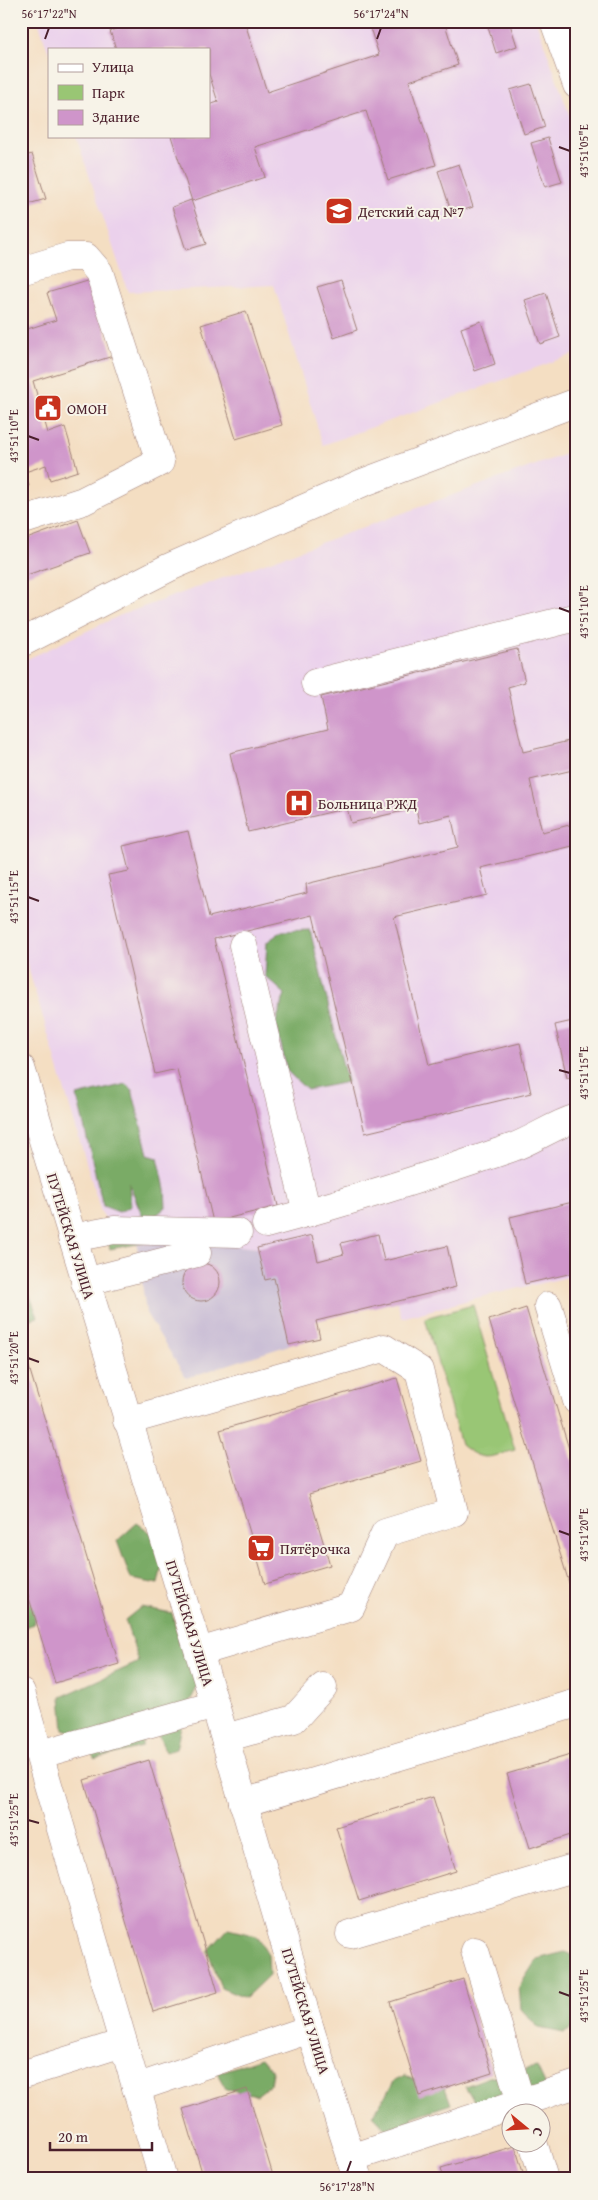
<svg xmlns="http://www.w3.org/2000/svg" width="598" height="2200" font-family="'Gentium Book Plus',serif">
	<rect width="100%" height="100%" fill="#f7f3e8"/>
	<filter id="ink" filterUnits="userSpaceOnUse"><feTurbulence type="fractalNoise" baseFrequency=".02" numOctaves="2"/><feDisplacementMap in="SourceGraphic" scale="10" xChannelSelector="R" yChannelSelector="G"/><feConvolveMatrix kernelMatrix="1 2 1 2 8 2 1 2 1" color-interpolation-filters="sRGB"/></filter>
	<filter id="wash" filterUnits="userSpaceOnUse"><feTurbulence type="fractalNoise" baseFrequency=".0096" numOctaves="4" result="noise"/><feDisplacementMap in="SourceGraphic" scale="20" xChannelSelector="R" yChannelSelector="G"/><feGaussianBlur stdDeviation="1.12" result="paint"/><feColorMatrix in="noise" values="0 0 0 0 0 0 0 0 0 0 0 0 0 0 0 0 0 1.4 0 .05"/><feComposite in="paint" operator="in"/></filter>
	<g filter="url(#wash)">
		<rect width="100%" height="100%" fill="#f4dec2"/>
		<!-- built -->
		<g fill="#ebd1ec">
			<polygon points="38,21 536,21 577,136 577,353 323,445 274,285 128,292 76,136 209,136 209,49 49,49 49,54"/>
			<polygon points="577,450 577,1275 476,1298 402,1318 397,1302 332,1317 312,1235 257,1248 184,1240 125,1246 101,1212 21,944 21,662 121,615"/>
		</g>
		<!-- industrial -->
		<polygon fill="#cbbfd6" points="312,1235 332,1317 316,1321 320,1338 289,1345 186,1378 146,1313 137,1245 184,1240 257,1248"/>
		<!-- green -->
		<path fill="#99c674" stroke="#727250" d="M473 1305 515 1450C490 1457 483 1463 461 1445L425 1318Z"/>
		<!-- forest -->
		<g fill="#7aab66" stroke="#626548">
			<polygon points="310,930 347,1082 307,1090 287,1071 276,1022 285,994 265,976 267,942 282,931"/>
			<polygon points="126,1084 132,1089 148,1154 158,1157 165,1189 166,1207 152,1219 163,1239 110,1249 104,1222 143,1217 129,1183 131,1206 119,1212 103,1206 77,1096"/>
			<polygon points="28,1291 38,1317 21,1322 21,1295"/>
			<polygon points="137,1523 157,1537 163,1561 158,1584 131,1579 117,1541"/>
			<polygon points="21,1544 42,1607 33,1624 21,1629"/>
			<polygon points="141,1607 172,1613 181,1648 195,1666 198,1686 184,1712 176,1749 166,1752 154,1726 142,1721 142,1747 95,1759 79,1734 64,1729 61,1697 139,1662 125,1620"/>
			<polygon points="228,1929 257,1936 268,1954 269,1975 245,1998 221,1988 208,1951"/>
			<polygon points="565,1952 577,1958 577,2026 564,2033 539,2028 521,2009 519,1987 537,1959"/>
			<polygon points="261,2058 272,2071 270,2085 257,2095 226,2089 217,2073"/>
			<polygon points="537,2067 553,2101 476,2104 465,2086 489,2077"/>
			<polygon points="405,2075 421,2084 441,2077 451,2104 412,2117 414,2134 396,2139 373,2115 395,2080"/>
		</g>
		<g id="blocks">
			<!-- building -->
			<g fill="#cf95ca">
				<polygon points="139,21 250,21 245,23 267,92 379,55 369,25 379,21 444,21 458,65 409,81 436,165 388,180 366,111 255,147 265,177 192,201 171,136 209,136 209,105 218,102 209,74 209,49 116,49 110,31"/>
				<polygon points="486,21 509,21 517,46 496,53"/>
				<polygon points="531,84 545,127 524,134 510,90"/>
				<polygon points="548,138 562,182 545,187 531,143"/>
				<polygon points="32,154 46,199 28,204 21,182 21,157"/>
				<polygon points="459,164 473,207 452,214 438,171"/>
				<polygon points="191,200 206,244 186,250 172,207"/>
				<polygon points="90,280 113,356 33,381 48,433 65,427 78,471 50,480 46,465 25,472 29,486 21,488 21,331 56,320 47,293"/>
				<polygon points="341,280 357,330 334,338 317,287"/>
				<polygon points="546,293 560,337 540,344 525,300"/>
				<polygon points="246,311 282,425 236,439 201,325"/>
				<polygon points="481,321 495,364 475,371 461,328"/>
				<polygon points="78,520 90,553 21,577 21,541"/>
				<polygon points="517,649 525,682 508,687 523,752 577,739 577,769 530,780 542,832 577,823 577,845 480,868 487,895 394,917 429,1065 520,1043 531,1093 365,1133 313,915 214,939 278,1206 213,1222 177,1069 155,1074 108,875 129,871 123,846 188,831 209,917 307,893 306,884 458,847 451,815 419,823 416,808 351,823 347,808 248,832 230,753 328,729 321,697"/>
				<polygon points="577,1020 577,1076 567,1078 555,1025"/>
				<polygon points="577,1201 577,1272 525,1284 510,1217"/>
				<polygon points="378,1234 384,1261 447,1246 456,1287 316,1321 320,1338 289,1345 274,1278 265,1280 257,1248 312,1235 318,1261 344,1254 341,1243"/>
				<circle cx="201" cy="1282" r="19"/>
				<polygon points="526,1308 577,1475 577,1609 489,1320"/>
				<polygon points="21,1341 119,1664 55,1683 21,1572"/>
				<polygon points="397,1378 421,1461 309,1494 330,1565 265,1584 220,1430"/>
				<polygon points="577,1753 577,1833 530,1848 507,1774"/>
				<polygon points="149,1760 218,1992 153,2012 84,1780"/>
				<polygon points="433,1797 456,1871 359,1901 336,1827"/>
				<polygon points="463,1979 492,2073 419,2096 390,2002"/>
				<polygon points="247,2089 274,2179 204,2179 183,2109"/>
				<polygon points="515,2146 525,2179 444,2179 441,2168"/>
			</g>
		</g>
	</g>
	<g filter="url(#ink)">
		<use href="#blocks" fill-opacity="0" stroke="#9f7e76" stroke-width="1"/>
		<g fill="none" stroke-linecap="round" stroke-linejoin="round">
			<defs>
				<g id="minor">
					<polyline points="554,21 577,85"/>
					<polyline points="21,271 67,257 86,257 99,272 160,462 83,501 21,521"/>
					<polyline points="21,643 170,567 362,483 577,402"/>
					<polyline points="315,683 577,617"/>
					<polyline points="243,945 307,1213"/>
					<polyline points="21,1068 215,1705 310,2029 358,2179"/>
					<path d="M266 1224C348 1202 430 1176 511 1148 534 1140 553 1125 577 1118"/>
					<polyline points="72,1238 114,1230 238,1233"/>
					<polyline points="85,1282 197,1253"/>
					<polyline points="548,1306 577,1401"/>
					<polyline points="127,1421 384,1348 419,1370 454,1512 385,1533 351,1607 199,1652"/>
					<polyline points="21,1692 163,2179"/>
					<polyline points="225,1738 294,1719 323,1687"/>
					<polyline points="41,1754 215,1705"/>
					<polyline points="243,1803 577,1703"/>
					<polyline points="350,1934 577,1867"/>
					<polyline points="475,1951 524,2112"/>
					<polyline points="21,2075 123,2043"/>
					<polyline points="136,2088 310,2029"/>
					<polyline points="533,2142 544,2179"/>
					<polyline points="351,2158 577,2084"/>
				</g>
			</defs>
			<!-- minor casing -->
			<use href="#minor" stroke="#9f7e76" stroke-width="29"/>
			<!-- minor -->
			<use href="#minor" stroke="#fff" stroke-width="28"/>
		</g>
	</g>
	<!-- ticks -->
	<path fill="none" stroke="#4a1f2b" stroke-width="2" d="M45 39 49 28M377 39 381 28M559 147 570 151M28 436 39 440M559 608 570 612M28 897 39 901M559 1070 570 1073M28 1358 39 1362M559 1531 570 1535M28 1820 39 1823M559 1992 570 1996M347 2172 351 2161"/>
	<!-- icons -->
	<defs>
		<symbol id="school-square" viewBox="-11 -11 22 22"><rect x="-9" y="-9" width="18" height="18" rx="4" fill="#c8321e" stroke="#f7f3e8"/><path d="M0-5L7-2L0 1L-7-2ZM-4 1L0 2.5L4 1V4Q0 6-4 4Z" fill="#fff"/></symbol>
		<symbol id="civic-square" viewBox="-11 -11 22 22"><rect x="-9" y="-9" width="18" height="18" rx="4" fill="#c8321e" stroke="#f7f3e8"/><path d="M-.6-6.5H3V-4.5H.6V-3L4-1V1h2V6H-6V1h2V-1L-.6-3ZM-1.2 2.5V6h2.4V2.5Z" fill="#fff"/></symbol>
		<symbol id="hospital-square" viewBox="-11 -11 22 22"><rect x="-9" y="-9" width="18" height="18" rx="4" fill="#c8321e" stroke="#f7f3e8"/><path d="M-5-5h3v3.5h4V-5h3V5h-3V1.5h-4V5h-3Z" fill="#fff"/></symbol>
		<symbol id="supermarket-square" viewBox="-11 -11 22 22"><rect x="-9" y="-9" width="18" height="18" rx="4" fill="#c8321e" stroke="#f7f3e8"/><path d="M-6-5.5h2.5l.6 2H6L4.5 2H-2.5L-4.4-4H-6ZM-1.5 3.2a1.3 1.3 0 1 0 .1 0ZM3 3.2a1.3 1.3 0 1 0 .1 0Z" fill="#fff"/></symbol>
	</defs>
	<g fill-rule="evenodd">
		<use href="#school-square" x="323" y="195" width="32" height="32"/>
		<use href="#civic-square" x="32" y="392" width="32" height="32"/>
		<use href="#hospital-square" x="283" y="787" width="32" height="32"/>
		<use href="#supermarket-square" x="245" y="1532" width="32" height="32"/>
	</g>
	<g text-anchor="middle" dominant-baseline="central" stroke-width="4" stroke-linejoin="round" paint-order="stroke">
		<!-- poi labels -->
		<g font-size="15" fill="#4a1f2b" stroke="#f7f3e8" text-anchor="start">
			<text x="358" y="211">Детский сад №7</text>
			<text x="67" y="408">ОМОН</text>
			<text x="318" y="803">Больница РЖД</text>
			<text x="280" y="1548">Пятёрочка</text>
		</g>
		<!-- street labels -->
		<g font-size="15" fill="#4a1f2b" stroke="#f7f3e8">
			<text transform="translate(71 1236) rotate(73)">ПУТЕЙСКАЯ УЛИЦА</text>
			<text transform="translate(190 1623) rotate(73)">ПУТЕЙСКАЯ УЛИЦА</text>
			<text transform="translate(306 2011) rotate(73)">ПУТЕЙСКАЯ УЛИЦА</text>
		</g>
	</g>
	<!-- margin -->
	<rect width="598" height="2200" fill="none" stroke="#f7f3e8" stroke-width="55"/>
	<!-- legend -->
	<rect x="48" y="48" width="162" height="90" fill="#f7f3e8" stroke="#b29e9c"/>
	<rect x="58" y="64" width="25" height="8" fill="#ffffff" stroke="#b29e9c"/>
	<text x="92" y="72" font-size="15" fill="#4a1f2b">Улица</text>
	<rect x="58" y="85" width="25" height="15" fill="#99c674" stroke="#b29e9c"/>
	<text x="92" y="98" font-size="15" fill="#4a1f2b">Парк</text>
	<rect x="58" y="110" width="25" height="15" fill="#cf95ca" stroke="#b29e9c"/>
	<text x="92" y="122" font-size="15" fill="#4a1f2b">Здание</text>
	<!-- north arrow -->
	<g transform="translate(526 2128) rotate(108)"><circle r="24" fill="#f7f3e8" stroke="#b29e9c"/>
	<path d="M0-4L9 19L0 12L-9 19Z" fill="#c8321e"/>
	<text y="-8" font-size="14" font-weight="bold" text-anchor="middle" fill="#4a1f2b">С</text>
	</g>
	<!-- scale -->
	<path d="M50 2142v8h102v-8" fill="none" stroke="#4a1f2b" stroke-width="2.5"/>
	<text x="58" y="2142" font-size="15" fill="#4a1f2b" stroke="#f7f3e8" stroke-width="4" paint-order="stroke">20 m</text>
	<rect x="28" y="28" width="542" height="2144" fill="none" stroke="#4a1f2b" stroke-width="2"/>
	<g font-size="12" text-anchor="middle" fill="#4a1f2b">
		<text x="49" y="18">56°17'22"N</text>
		<text x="381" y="18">56°17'24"N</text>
		<text transform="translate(584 151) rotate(-90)" y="4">43°51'05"E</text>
		<text transform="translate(14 436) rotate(-90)" y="4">43°51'10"E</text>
		<text transform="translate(584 612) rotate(-90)" y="4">43°51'10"E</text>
		<text transform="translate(14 897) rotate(-90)" y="4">43°51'15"E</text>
		<text transform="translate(584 1073) rotate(-90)" y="4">43°51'15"E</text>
		<text transform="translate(14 1358) rotate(-90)" y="4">43°51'20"E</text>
		<text transform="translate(584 1535) rotate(-90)" y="4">43°51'20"E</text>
		<text transform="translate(14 1820) rotate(-90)" y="4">43°51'25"E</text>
		<text transform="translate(584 1996) rotate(-90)" y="4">43°51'25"E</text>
		<text x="347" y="2191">56°17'28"N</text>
	</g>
</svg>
